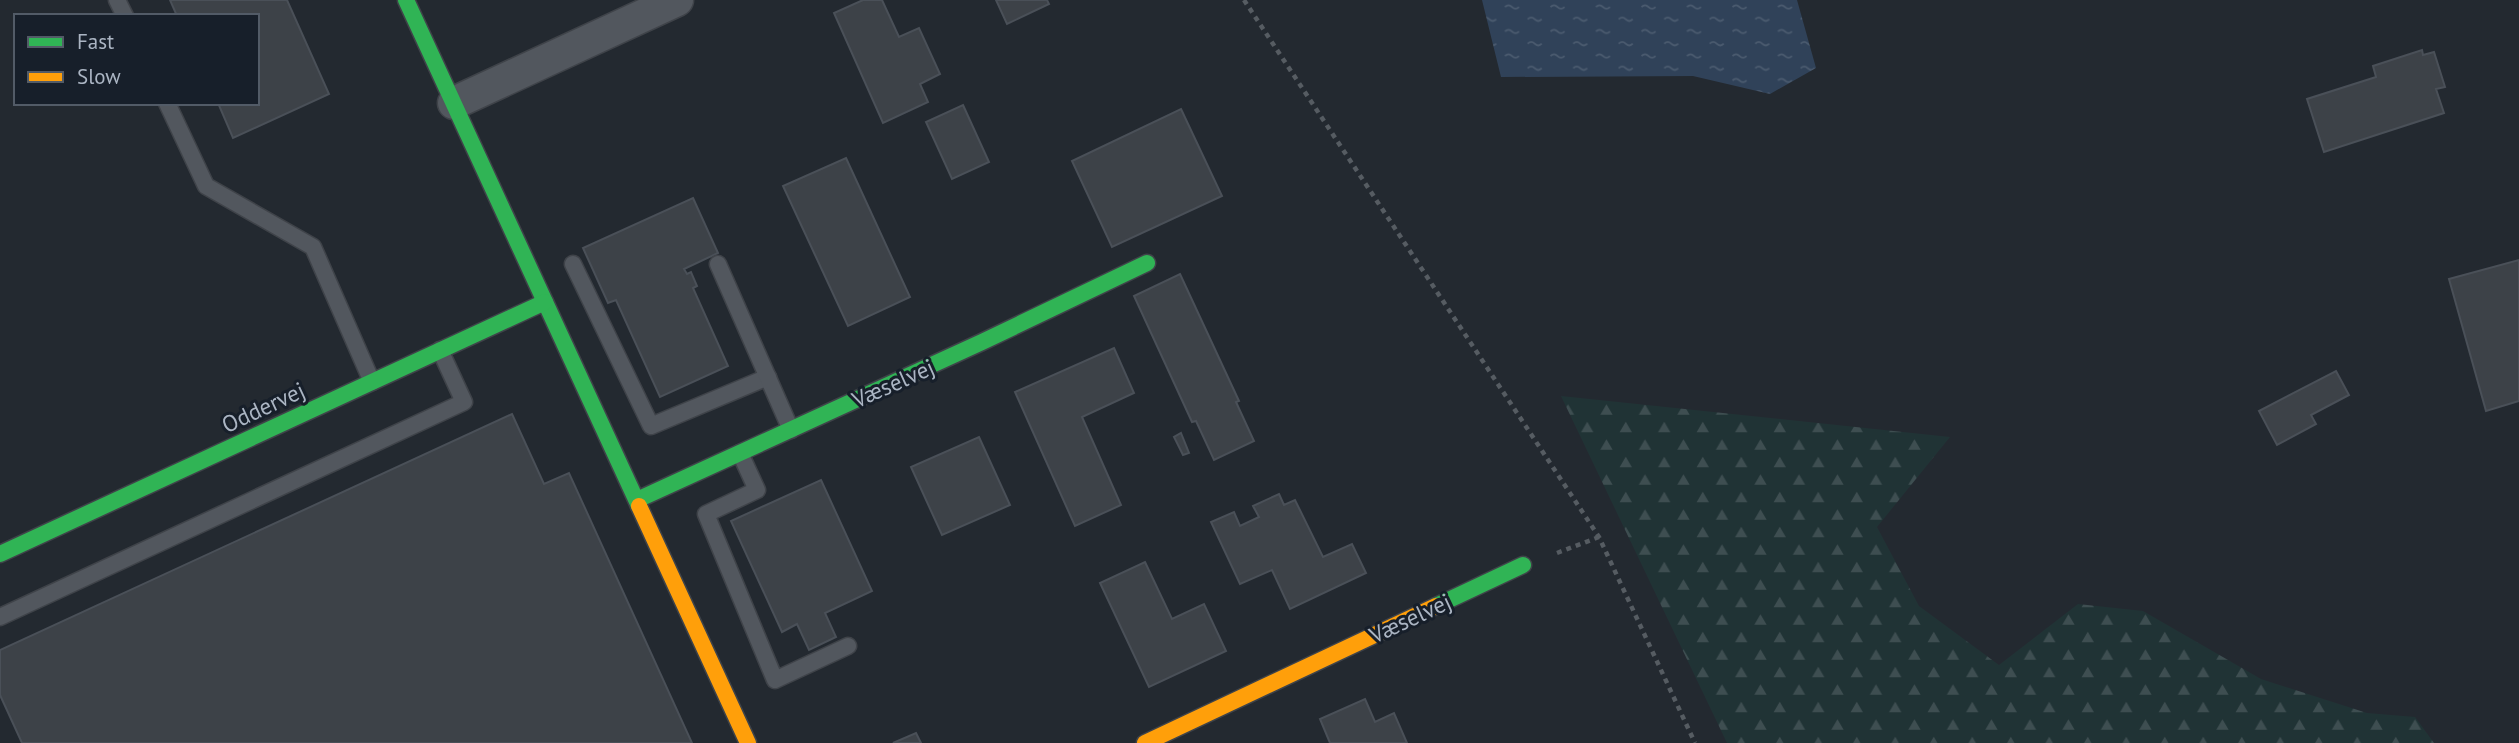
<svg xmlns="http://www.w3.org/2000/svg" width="2519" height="743" font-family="'PT Sans',sans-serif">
	<defs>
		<pattern id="forest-firs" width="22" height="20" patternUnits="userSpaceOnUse" patternTransform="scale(1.75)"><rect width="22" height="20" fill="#203335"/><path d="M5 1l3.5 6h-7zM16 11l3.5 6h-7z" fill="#3e4e51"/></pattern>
		<pattern id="water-ripples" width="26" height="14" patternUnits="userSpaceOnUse" patternTransform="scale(1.75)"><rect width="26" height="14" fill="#304259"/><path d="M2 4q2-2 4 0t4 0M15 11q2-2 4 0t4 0" fill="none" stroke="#4b5b6f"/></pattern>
	</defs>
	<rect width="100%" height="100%" fill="#232930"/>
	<!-- forest -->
	<polygon fill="url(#forest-firs)" points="1561,396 1950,437 1877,527 1919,606 1999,665 2078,604 2143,611 2261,679 2367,713 2415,717 2434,743 1727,743"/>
	<!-- water -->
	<polygon fill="url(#water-ripples)" points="1482,0 1797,0 1816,68 1770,94 1693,76 1501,77"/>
	<!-- building -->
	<g fill="#3d4248" stroke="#4a5058" stroke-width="2">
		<polygon points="170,0 287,0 329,94 233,138 218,103 257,103 257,16 177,16"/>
		<polygon points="863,0 882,0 899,37 919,28 940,74 920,84 928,102 883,123 834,13"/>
		<polygon points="996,0 1047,0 1049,4 1007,24"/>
		<polygon points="2422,50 2423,55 2434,52 2445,87 2436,89 2444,113 2324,152 2307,99 2376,77 2373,66"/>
		<polygon points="963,105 989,162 952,179 926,122"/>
		<polygon points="1181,109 1222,196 1112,247 1072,161"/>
		<polygon points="846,158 910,297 848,326 783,186"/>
		<polygon points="693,198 718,253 684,269 687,274 691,272 697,286 693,288 728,366 660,397 616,300 608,303 583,248"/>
		<polygon points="2519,260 2519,401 2486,411 2449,279"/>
		<polygon points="1180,274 1239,401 1236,402 1254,441 1214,460 1196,421 1192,422 1134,296"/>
		<polygon points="1114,348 1134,393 1082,417 1121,505 1075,526 1015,392"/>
		<polygon points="2336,371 2349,395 2311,415 2316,424 2277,445 2259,411"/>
		<polygon points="512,414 544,484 569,473 692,743 22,743 0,695 0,650"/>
		<polygon points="1181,433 1189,453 1183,455 1174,437"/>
		<polygon points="979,437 1010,505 942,535 911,467"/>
		<polygon points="821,480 872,591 825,613 836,637 809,650 797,624 782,632 731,521"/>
		<polygon points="1279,494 1284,505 1295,500 1323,557 1352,544 1366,573 1290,609 1272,570 1240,584 1211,522 1234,512 1240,526 1259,517 1253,506"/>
		<polygon points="1145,562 1172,619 1204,604 1226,651 1149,687 1100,583"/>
		<polygon points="1365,699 1375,722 1394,713 1407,743 1330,743 1320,719"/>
		<polygon points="916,733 921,743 893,743"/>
	</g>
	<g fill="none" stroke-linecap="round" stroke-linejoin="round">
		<defs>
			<g id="lane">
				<polyline points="117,0 125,16"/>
				<polyline points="167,103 206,186 313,247 372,382"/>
				<polyline points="573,264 651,426 768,377"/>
				<polyline points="718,264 791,430"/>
				<polyline points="740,453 757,490 706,514 775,680 848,646"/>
				<polyline points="0,617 464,402 440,350"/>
			</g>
			<polyline id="street" points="454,103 677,0"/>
			<g id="fast">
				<polyline points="406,0 639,506"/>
				<polyline points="637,500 982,342 1147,263"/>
				<polyline points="0,554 545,302"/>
				<polyline points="1436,606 1523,565"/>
			</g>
			<g id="slow">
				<polyline points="639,506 748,743"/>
				<polyline points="1145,743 1436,606"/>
			</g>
		</defs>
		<!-- lane casing -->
		<use href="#lane" stroke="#3f4349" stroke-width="19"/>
		<!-- street casing -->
		<use href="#street" stroke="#3f4349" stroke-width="35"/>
		<!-- fast casing -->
		<use href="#fast" stroke="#3f4349" stroke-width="19"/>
		<!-- slow casing -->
		<use href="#slow" stroke="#3f4349" stroke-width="19"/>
		<!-- path -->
		<g stroke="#565c62" stroke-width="4.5" stroke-dasharray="5 5" stroke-linecap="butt">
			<polyline points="1244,0 1599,537 1695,743"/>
			<polyline points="1557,553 1599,537"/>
		</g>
		<!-- lane -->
		<use href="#lane" stroke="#52575e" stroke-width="16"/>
		<!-- street -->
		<use href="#street" stroke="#52575e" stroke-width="32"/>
		<!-- fast -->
		<use href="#fast" stroke="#30b455" stroke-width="16"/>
		<!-- slow -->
		<use href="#slow" stroke="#ff9f0a" stroke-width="16"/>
	</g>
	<g text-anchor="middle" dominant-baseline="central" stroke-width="6" stroke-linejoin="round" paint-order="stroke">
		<!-- street labels -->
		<g font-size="23" fill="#abb5c3" stroke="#171f2a">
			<text transform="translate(893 383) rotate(-24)">Væselvej</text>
			<text transform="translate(263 407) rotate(-25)">Oddervej</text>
			<text transform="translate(1410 618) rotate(-25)">Væselvej</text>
		</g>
	</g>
	<!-- legend -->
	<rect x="14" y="14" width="245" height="91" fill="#171f2a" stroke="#525b67" stroke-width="2"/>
	<rect x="28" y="37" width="35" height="10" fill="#30b455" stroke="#525b67" stroke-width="2"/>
	<text x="77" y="49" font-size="21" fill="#abb5c3">Fast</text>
	<rect x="28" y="72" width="35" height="10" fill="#ff9f0a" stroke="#525b67" stroke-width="2"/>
	<text x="77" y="84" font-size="21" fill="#abb5c3">Slow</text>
</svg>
